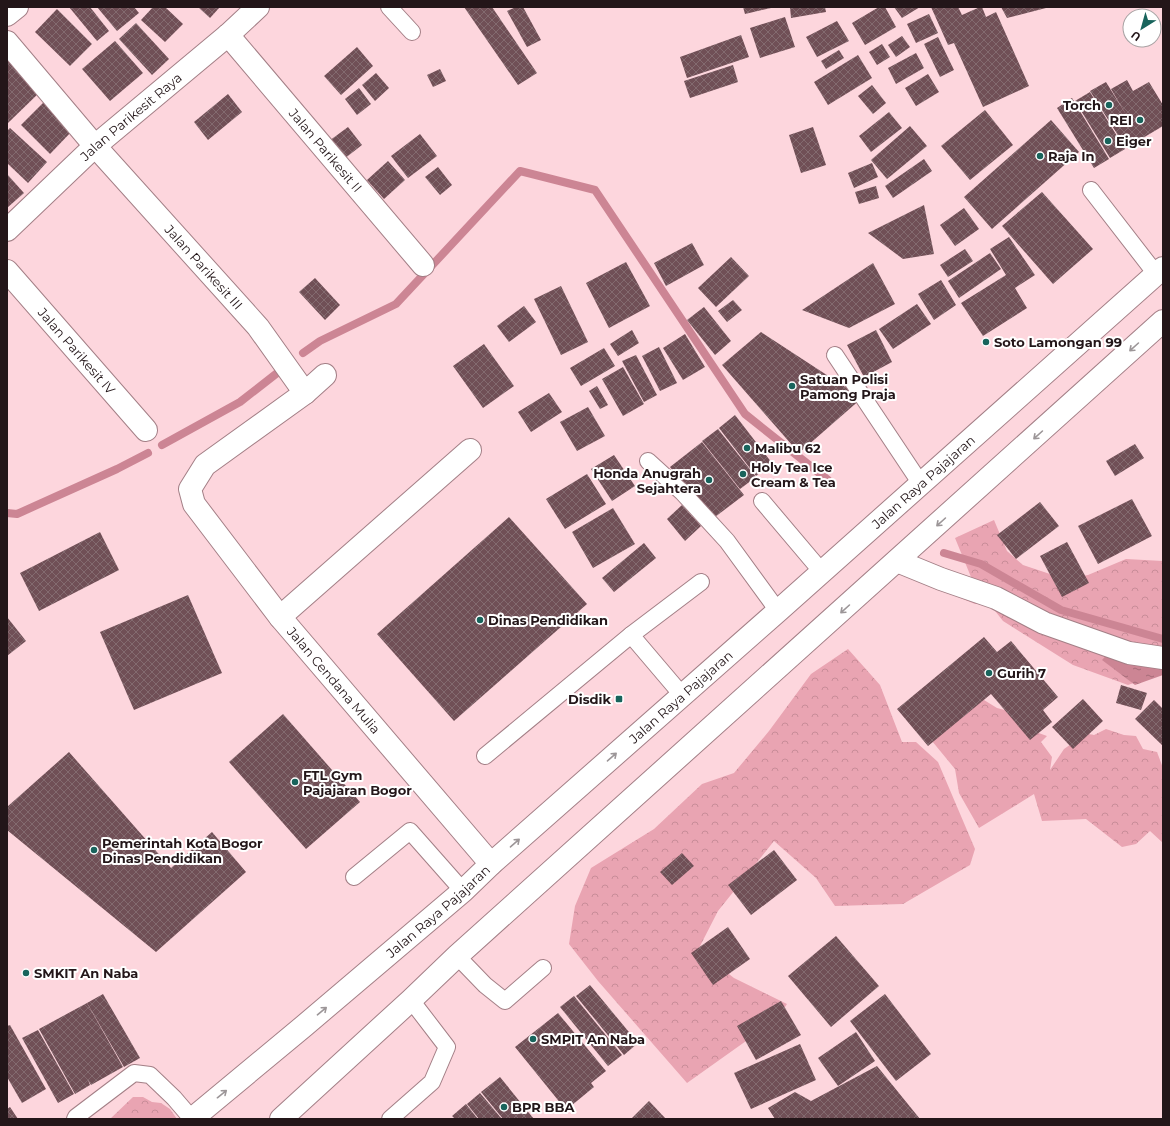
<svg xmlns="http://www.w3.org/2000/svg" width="1170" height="1126" font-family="Montserrat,sans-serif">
	<defs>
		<pattern id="forest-crowns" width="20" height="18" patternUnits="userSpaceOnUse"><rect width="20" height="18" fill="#e9a4b2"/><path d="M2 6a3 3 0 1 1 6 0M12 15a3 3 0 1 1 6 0" fill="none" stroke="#c88c98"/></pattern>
		<pattern id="water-ripples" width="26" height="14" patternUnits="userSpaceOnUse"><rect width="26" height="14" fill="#cc8594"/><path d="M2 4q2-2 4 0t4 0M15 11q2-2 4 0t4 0" fill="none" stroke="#a56c78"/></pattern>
		<pattern id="building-cross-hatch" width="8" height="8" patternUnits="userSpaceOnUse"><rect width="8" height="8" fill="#704f56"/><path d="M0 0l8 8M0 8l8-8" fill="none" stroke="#836a6f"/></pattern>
	</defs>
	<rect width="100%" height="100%" fill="#fdd6dd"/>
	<!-- forest -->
	<g fill="url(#forest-crowns)">
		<polygon points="994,520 1007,551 1023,565 1065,579 1088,575 1126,559 1163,561 1163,670 1142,680 1128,685 1073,665 1003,621 988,602 975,604 946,592 939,574 971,577 955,538"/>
		<polygon points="848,649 880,685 902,742 916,742 938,762 975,849 970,865 903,904 835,906 816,878 774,841 718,911 698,950 734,978 787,1004 777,1019 687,1083 598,981 569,944 575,906 591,868 654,829 702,784 734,773 769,731 811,674"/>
		<polygon points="984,700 997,708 1020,714 1022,727 1047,736 1041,742 1052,757 1050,770 1064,749 1074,742 1078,732 1094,735 1106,729 1124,735 1136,736 1143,749 1157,752 1163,768 1163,843 1150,831 1136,844 1122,847 1086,819 1042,821 1034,794 979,828 959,793 955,769 918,724"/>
		<polygon points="133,1097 143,1097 152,1102 161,1103 170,1109 177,1119 110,1119"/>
	</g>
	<!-- water -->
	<polygon fill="url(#water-ripples)" points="1112,649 1163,660 1163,675 1135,685 1102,660"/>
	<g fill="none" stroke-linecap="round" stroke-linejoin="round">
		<!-- stream -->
		<g stroke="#cc8594" stroke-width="8">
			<polyline points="303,353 320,341 396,304 520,171 595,190 745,414 828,480"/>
			<polyline points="162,445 240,402 281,370"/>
			<polyline points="7,513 17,514 117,469 148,453"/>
			<polyline points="944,553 981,564 1061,610 1163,639"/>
		</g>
	</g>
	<!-- building -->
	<g fill="url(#building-cross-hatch)">
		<polygon points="69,7 90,7 109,31 97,41"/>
		<polygon points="97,7 134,7 139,13 117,31"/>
		<polygon points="153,7 165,7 183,24 165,42 141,20"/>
		<polygon points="198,7 220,7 210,18"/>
		<polygon points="464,7 492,7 537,73 518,85"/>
		<polygon points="516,7 523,7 541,40 527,47 507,11"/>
		<polygon points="743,7 771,7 771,8 745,14"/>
		<polygon points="790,7 825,7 826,12 791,18"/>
		<polygon points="879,7 885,7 896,27 865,45 852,23"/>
		<polygon points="894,7 920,7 902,18"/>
		<polygon points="931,7 958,7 962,15 980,7 982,7 986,17 996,12 1029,86 983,107 954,43 948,45"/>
		<polygon points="1001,7 1046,7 1046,8 1007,18"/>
		<polygon points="57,9 92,44 70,66 35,32"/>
		<polygon points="929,14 938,33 916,43 907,24"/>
		<polygon points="785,17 795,47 760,58 750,28"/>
		<polygon points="837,21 849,41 817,57 806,37"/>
		<polygon points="136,23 169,59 152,75 119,39"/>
		<polygon points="741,35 749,57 687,78 680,57"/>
		<polygon points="902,36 910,47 896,57 888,45"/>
		<polygon points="938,37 954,70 940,77 924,44"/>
		<polygon points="115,41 143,73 110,101 82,69"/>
		<polygon points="882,44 890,57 877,65 869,52"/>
		<polygon points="357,47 373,66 341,95 324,76"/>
		<polygon points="839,50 844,58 826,69 821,61"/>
		<polygon points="916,53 924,68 896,84 888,68"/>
		<polygon points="7,54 43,89 7,124"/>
		<polygon points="858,55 872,78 828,105 814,82"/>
		<polygon points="733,65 738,82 690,98 684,81"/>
		<polygon points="440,69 446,81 433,87 427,75"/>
		<polygon points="376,73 389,88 375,101 362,85"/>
		<polygon points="928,74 939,92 916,106 905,88"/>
		<polygon points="1127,80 1133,91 1149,82 1163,105 1163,126 1126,148 1090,91 1106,82 1127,116 1111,89"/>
		<polygon points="872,85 886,103 873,114 858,96"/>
		<polygon points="359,88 371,104 357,115 345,99"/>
		<polygon points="1090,92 1125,149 1110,158 1075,101"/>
		<polygon points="228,94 242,112 208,140 194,122"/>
		<polygon points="1072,98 1109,159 1094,168 1057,108"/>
		<polygon points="44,102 73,130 50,154 21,125"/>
		<polygon points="985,110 1013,145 970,180 941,146"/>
		<polygon points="889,112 902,128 871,152 859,136"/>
		<polygon points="1051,120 1079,152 992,229 964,197"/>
		<polygon points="910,126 927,146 887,179 871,160"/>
		<polygon points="348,127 362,145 344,159 329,141"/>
		<polygon points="813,127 826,165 801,173 789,135"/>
		<polygon points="10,128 47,162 28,183 7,163 7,131"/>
		<polygon points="420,134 437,156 408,178 391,156"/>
		<polygon points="924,159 932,171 893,198 885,186"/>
		<polygon points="388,161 405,180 384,199 367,180"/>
		<polygon points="872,163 878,177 854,188 848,173"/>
		<polygon points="438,167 452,185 440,195 425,177"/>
		<polygon points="7,174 24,193 7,208"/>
		<polygon points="876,186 879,198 859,204 855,192"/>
		<polygon points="1042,192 1093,249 1053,284 1002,226"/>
		<polygon points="924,205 934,254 903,259 868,233"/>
		<polygon points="964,208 979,229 955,246 940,225"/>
		<polygon points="1009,237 1035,275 1015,288 1027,308 983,336 961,303 1006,275 990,249"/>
		<polygon points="692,243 704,265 666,286 654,263"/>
		<polygon points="965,249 973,261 948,277 940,265"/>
		<polygon points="990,253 1001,269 959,298 948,281"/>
		<polygon points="731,257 749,276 716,307 698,288"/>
		<polygon points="626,262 650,306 609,328 586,283"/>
		<polygon points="873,263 895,304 849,328 802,310"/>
		<polygon points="315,278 340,305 325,320 299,292"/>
		<polygon points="941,280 956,305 934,320 918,294"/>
		<polygon points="561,286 588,342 561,355 534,299"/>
		<polygon points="733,300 742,310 727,322 718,311"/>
		<polygon points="917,304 931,324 893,349 879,329"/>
		<polygon points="524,306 536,322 509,342 497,326"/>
		<polygon points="704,307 731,341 715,355 687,320"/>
		<polygon points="632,330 639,343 618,356 610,344"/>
		<polygon points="876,330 892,362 864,377 847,345"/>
		<polygon points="761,332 862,398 799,453 722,365"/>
		<polygon points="685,334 705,367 683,380 663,348"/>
		<polygon points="484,344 514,386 483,408 453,366"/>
		<polygon points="659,347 677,383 660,391 642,356"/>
		<polygon points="604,348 615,366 581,386 570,368"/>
		<polygon points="636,355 657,395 644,402 622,361"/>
		<polygon points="623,367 644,404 623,416 602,379"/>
		<polygon points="597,386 608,405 600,409 589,391"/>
		<polygon points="549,393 562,412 531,432 518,412"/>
		<polygon points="588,407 605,436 577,451 560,422"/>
		<polygon points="735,415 772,463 756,476 719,428"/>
		<polygon points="718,429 756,477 740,489 702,441"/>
		<polygon points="702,442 744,495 711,520 670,467"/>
		<polygon points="1135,444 1144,458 1115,476 1106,461"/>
		<polygon points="614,455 635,486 612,501 591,469"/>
		<polygon points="587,474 606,504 565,529 546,499"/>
		<polygon points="1132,499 1152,536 1098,564 1078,526"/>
		<polygon points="1040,502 1059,526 1016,559 997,535"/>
		<polygon points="682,505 701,526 685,541 667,519"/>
		<polygon points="613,508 635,544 593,568 572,532"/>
		<polygon points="509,517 587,604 454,721 377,634"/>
		<polygon points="100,532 119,570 39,611 20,573"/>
		<polygon points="1067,542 1089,583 1062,597 1040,556"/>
		<polygon points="644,543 656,558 614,592 602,578"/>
		<polygon points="188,595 222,673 134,710 100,632"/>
		<polygon points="7,617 26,641 7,656"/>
		<polygon points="984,637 997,652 1011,641 1058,697 1043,710 1052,722 1030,740 991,694 928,746 897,709"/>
		<polygon points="1121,685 1147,693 1141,710 1116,703"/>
		<polygon points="1083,699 1103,721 1073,749 1052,727"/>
		<polygon points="1154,700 1163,709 1163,746 1135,719"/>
		<polygon points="283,714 360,802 306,849 229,762"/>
		<polygon points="69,752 171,868 212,832 246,872 156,952 7,830 7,807"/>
		<polygon points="774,850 797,880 751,915 728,885"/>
		<polygon points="682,853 694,866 672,885 660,872"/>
		<polygon points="728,927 750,959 713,985 691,953"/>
		<polygon points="836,936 879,986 831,1027 788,976"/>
		<polygon points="590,985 638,1043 624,1055 576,996"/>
		<polygon points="103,994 140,1058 124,1067 87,1003"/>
		<polygon points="885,994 931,1054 896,1081 850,1021"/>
		<polygon points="574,996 622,1055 608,1066 560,1007"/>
		<polygon points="781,1001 801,1035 756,1060 737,1026"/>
		<polygon points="87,1003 123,1067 91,1085 88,1080 90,1085 75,1094 39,1029"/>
		<polygon points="558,1013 606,1071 591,1083 594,1087 566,1110 515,1047"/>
		<polygon points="10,1025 46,1089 22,1103 7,1077 7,1026"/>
		<polygon points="38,1030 74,1094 58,1103 22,1038"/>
		<polygon points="856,1032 875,1061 838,1086 818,1058"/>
		<polygon points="800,1044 816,1080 751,1109 734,1073"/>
		<polygon points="877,1066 920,1119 775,1119 768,1108 795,1092 811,1101"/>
		<polygon points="500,1077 534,1119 503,1119 481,1092"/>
		<polygon points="480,1093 502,1119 479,1119 467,1104"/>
		<polygon points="649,1101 666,1119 631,1119"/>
		<polygon points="466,1104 478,1119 455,1119 452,1116"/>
		<polygon points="10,1107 18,1119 7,1119 7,1109"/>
	</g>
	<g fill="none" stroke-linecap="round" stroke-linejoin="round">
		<defs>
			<g id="service">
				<polyline points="389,7 412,32"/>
				<polyline points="1091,190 1156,274"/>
				<polyline points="835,355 921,484"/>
				<polyline points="648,461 682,492 727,541 778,611"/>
				<polyline points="762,501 822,572"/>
				<polyline points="631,635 701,582"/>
				<polyline points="485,756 631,635 682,695"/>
				<polyline points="354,877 410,831 463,891"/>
				<polyline points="457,956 485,985 505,1001 543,968"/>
				<polyline points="75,1119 76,1117 134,1073 150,1075 174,1098 192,1119"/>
				<polyline points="390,1119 432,1082 447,1047 411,1000"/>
			</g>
			<g id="minor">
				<polyline points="7,15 17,7"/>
				<path id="s1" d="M228 35 423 265"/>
				<path id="s2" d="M7 42 95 146 258 327 305 393"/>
				<path id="s3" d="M7 230 95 146 228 35 258 7"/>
				<path id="s4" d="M7 271 146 430"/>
				<path id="s5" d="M325 375 305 393 205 465 190 489 194 504 280 617 491 864"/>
				<polyline points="897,561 941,579 996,598 1044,623 1129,653 1163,658"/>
				<polyline points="280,617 470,450"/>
			</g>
			<g id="trunk">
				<path id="s6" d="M192 1119 304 1026 463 891 491 864 778 611 1163 268"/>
				<polyline points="281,1119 411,1000 457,956 1163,321"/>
			</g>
		</defs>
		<!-- service casing -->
		<use href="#service" stroke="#a37f86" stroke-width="18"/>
		<!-- minor casing -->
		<use href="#minor" stroke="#a37f86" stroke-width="24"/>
		<!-- trunk casing -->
		<use href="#trunk" stroke="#a37f86" stroke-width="24"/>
		<!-- service -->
		<use href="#service" stroke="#fff" stroke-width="16"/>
		<!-- minor -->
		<use href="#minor" stroke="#fff" stroke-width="22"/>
		<!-- trunk -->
		<use href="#trunk" stroke="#fff" stroke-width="22"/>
	</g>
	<!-- one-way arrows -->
	<defs><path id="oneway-shaft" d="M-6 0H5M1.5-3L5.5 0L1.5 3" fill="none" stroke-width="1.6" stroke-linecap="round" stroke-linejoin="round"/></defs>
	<g stroke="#9c9698">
		<use href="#oneway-shaft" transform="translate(1134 347) rotate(138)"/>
		<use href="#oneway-shaft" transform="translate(1038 435) rotate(138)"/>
		<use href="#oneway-shaft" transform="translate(941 522) rotate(138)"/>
		<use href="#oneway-shaft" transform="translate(845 609) rotate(138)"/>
		<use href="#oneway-shaft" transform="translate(612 757) rotate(-41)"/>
		<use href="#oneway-shaft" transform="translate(515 843) rotate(-41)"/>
		<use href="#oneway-shaft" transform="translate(322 1011) rotate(-40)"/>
		<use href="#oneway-shaft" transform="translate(222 1094) rotate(-39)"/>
	</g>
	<!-- markers -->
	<g fill="#18645c" stroke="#fff" stroke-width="1.5">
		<circle cx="1109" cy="105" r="4"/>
		<circle cx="1140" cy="120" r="4"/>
		<circle cx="1108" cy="141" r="4"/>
		<circle cx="1040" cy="156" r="4"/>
		<circle cx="986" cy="342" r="4"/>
		<circle cx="792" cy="386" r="4"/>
		<circle cx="747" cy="448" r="4"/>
		<circle cx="743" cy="474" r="4"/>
		<circle cx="709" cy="480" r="4"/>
		<circle cx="480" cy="620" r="4"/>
		<circle cx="989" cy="673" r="4"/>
		<rect x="615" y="695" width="8" height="8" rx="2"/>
		<circle cx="295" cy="782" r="4"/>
		<circle cx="94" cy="850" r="4"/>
		<circle cx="26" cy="973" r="4"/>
		<circle cx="533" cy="1039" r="4"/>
		<circle cx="504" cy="1107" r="4"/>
	</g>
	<g text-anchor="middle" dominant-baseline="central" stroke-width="4" stroke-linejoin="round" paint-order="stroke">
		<!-- poi labels -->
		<g font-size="13" font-weight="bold" fill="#231619" stroke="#fff" text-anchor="start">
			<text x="1101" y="105" text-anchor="end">Torch</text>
			<text x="1132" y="120" text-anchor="end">REI</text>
			<text x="1116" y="141">Eiger</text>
			<text x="1048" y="156">Raja In</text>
			<text x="994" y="342">Soto Lamongan 99</text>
			<text x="800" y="379">Satuan Polisi<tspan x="800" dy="15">Pamong Praja</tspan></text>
			<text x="755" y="448">Malibu 62</text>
			<text x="751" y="467">Holy Tea Ice<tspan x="751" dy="15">Cream &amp; Tea</tspan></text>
			<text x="701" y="473" text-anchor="end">Honda Anugrah<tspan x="701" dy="15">Sejahtera</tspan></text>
			<text x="488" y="620">Dinas Pendidikan</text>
			<text x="997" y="673">Gurih 7</text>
			<text x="611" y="699" text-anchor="end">Disdik</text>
			<text x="303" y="775">FTL Gym<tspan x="303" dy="15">Pajajaran Bogor</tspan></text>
			<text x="102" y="843">Pemerintah Kota Bogor<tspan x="102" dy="15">Dinas Pendidikan</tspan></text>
			<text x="34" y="973">SMKIT An Naba</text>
			<text x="541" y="1039">SMPIT An Naba</text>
			<text x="512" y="1107">BPR BBA</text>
		</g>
		<!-- street labels -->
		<g font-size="13" fill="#231619" stroke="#fff">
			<text stroke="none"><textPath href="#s3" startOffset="168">Jalan Parikesit Raya</textPath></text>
			<text stroke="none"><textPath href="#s1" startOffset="151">Jalan Parikesit II</textPath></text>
			<text stroke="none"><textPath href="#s2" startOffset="299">Jalan Parikesit III</textPath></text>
			<text stroke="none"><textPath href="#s4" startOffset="106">Jalan Parikesit IV</textPath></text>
			<text stroke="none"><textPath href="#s6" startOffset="970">Jalan Raya Pajajaran</textPath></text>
			<text stroke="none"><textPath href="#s5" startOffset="419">Jalan Cendana Mulia</textPath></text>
			<text stroke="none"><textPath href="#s6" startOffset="646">Jalan Raya Pajajaran</textPath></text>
			<text stroke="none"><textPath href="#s6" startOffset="322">Jalan Raya Pajajaran</textPath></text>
		</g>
	</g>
	<!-- border -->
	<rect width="1170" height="1126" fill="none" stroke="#231619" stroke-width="16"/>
	<!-- north arrow -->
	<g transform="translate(1142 28) rotate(217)"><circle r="19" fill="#ffffff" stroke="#a7a2a3"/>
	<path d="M0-3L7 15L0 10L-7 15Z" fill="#18645c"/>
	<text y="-6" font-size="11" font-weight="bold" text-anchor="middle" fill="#231619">U</text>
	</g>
</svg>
